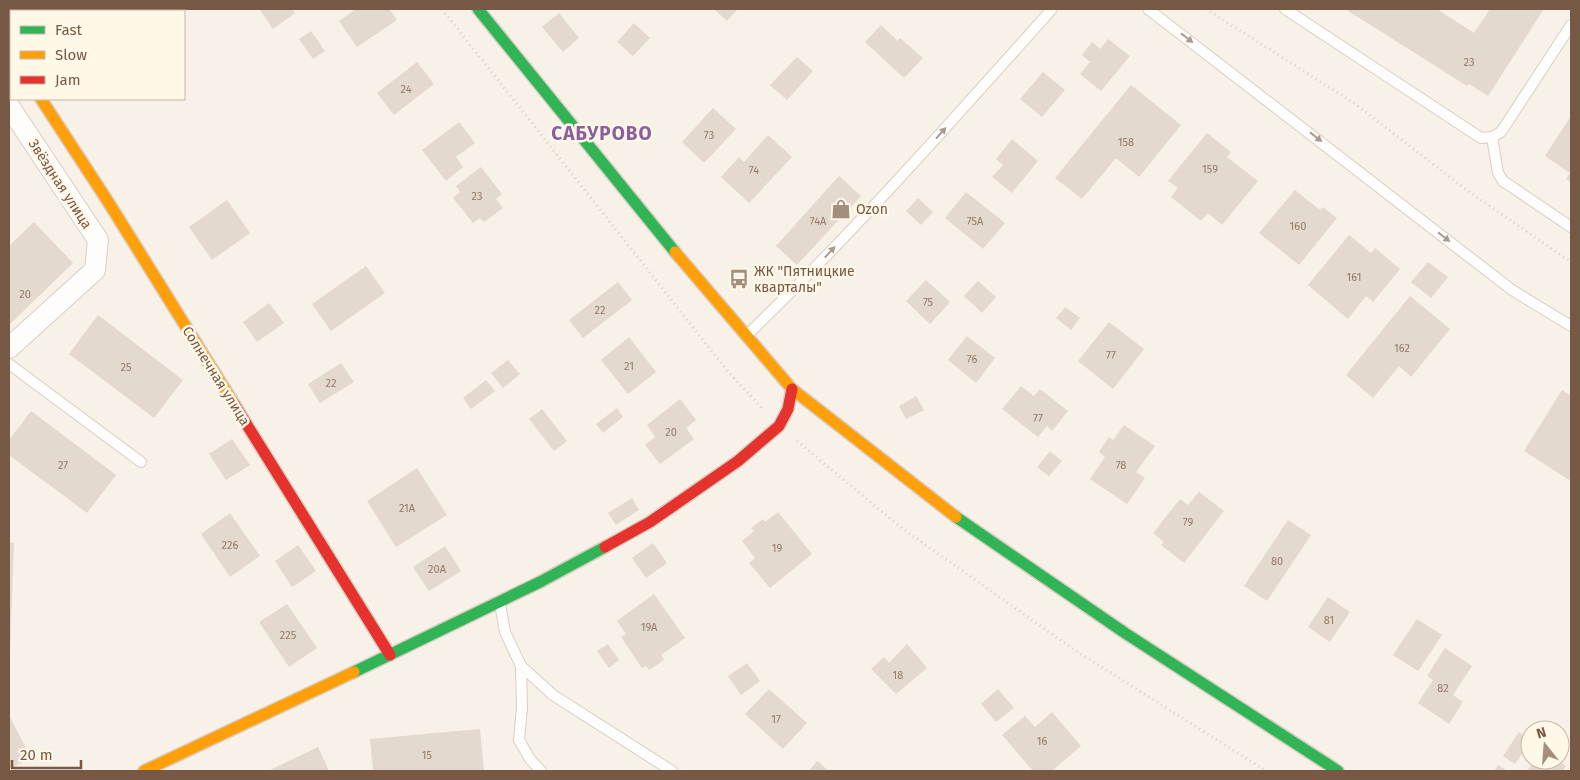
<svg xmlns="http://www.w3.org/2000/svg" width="1580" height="780" font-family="'Fira Sans',sans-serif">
	<rect width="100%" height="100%" fill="#f7f1e7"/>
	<!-- building -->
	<g fill="#e4d9ce">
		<polygon points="261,9 292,9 295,13 273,29 260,10"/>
		<polygon points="356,9 389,9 397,20 357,47 339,21"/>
		<polygon points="714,9 738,9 727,21"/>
		<polygon points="1345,9 1437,9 1474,33 1490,9 1544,9 1488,96 1469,84 1467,86"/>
		<polygon points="559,13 579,38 563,52 542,27"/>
		<polygon points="634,23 650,38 633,56 617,42"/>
		<polygon points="881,25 898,41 900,38 923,58 904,78 865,42"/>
		<polygon points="311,31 325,51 313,59 299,39"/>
		<polygon points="1108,39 1130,56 1101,91 1080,74 1090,62 1082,55 1092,42 1100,49"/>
		<polygon points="797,57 813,71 787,100 770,85"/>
		<polygon points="417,62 434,84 394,115 377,93"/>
		<polygon points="1043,72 1065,90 1042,117 1020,99"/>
		<polygon points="1131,85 1181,125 1139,177 1116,158 1082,199 1055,178"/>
		<polygon points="713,108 736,129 704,163 682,142"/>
		<polygon points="1571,116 1571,182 1566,179 1570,173 1545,156"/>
		<polygon points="459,122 475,143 456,157 463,167 446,181 422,150"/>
		<polygon points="1207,133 1231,152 1227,157 1258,181 1222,225 1208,213 1201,221 1171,197 1178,188 1168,181"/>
		<polygon points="768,135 792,157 749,203 721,177 739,157 744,162"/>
		<polygon points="1012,139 1038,161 1012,193 992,177 1003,165 996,159"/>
		<polygon points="481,167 502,194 496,199 503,208 484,222 480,218 473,223 453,198 460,192 456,186"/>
		<polygon points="839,176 861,196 797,265 776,246"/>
		<polygon points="1295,190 1320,210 1323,207 1337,218 1299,265 1259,233"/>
		<polygon points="966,192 1005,223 983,249 945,218"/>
		<polygon points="918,198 933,212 921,225 906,211"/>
		<polygon points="227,200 250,233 212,260 189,227"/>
		<polygon points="34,222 73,263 9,325 9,246"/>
		<polygon points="1349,235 1371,253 1375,248 1400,269 1373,302 1366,296 1348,319 1308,285"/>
		<polygon points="1428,262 1448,277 1431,298 1411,282"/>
		<polygon points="366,266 385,293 331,331 312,304"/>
		<polygon points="926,280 950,302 930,324 906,301"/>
		<polygon points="978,281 996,297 982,313 964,296"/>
		<polygon points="618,282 632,300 583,338 569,320"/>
		<polygon points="1410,296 1450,329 1411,377 1399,366 1373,398 1346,375"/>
		<polygon points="269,303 284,323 257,342 243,322"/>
		<polygon points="1065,307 1080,318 1071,330 1056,318"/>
		<polygon points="98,315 183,380 154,418 69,354"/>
		<polygon points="1109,322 1144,349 1113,389 1078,361"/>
		<polygon points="967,336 995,358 976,383 948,360"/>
		<polygon points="629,337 656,372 628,394 601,360"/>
		<polygon points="508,360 520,374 503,388 491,373"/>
		<polygon points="341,363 354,382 320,403 308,384"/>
		<polygon points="486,380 495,391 471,409 463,398"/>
		<polygon points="1021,386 1034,396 1040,389 1068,411 1052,431 1047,426 1038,437 1002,409"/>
		<polygon points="1562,390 1571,396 1571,476 1569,480 1524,451"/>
		<polygon points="916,396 924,410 906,419 899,406"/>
		<polygon points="680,399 696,420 686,428 694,439 660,464 645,445 655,437 647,425"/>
		<polygon points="617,408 623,417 603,433 596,424"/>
		<polygon points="542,409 567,441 554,451 529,419"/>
		<polygon points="31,411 116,475 87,513 9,455 9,440"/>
		<polygon points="1124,425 1155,446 1136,472 1145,478 1127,504 1090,479 1105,457 1099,452 1109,437 1113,440"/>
		<polygon points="232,439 250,465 226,480 209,454"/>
		<polygon points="1050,451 1062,461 1049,476 1037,467"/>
		<polygon points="417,468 447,515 396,547 367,501"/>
		<polygon points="1199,492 1224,511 1184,563 1161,545 1164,542 1153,533 1180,499 1188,505"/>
		<polygon points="632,498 639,510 616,525 608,513"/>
		<polygon points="778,512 812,554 770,588 749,563 755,558 742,541 754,531 751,528 763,519 765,522"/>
		<polygon points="230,513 260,556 230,577 201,534"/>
		<polygon points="1288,520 1311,535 1267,601 1244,586"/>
		<polygon points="9,542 14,543 10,654 9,654"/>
		<polygon points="653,543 667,563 646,578 632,558"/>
		<polygon points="298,545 316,571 292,587 275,561"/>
		<polygon points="445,546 461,571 429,591 413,567"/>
		<polygon points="654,594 685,638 661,655 664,660 649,670 646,666 642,668 621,637 626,634 617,621"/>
		<polygon points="1328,597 1350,612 1330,642 1308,627"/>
		<polygon points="287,604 317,648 289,667 259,622"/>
		<polygon points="1417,619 1442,635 1418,671 1393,655"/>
		<polygon points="608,644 619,660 609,668 597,651"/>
		<polygon points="907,644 927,668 896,694 871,669 884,657 889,663"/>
		<polygon points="1445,648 1472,666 1453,695 1463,702 1449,724 1418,703 1433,680 1427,676"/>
		<polygon points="747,663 760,681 741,695 728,676"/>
		<polygon points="769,689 807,723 783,749 745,714"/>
		<polygon points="998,689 1014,708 996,722 981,704"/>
		<polygon points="1052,712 1081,746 1052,771 1033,771 1002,735 1025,716 1035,727"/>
		<polygon points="9,715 31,758 9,769"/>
		<polygon points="480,729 484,771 373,771 370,739"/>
		<polygon points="1519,732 1530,740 1530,743 1515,764 1503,756"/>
		<polygon points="318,747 329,771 268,771"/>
		<polygon points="1535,760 1557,760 1566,766 1563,771 1527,771"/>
		<polygon points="817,761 829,771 809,771"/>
		<polygon points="1498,765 1508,771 1494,771"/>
	</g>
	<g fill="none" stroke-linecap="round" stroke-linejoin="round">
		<defs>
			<g id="lane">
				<polyline points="1148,9 1512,290 1571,326"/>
				<polyline points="1285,9 1481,138 1492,137 1501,132 1571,25"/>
				<polyline points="1492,137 1498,173 1503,181 1571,227"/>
				<path d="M747 335C854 232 953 120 1052 9"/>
				<polyline points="9,364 141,462"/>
				<polyline points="500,604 505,632 521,666 522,708 519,740 530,759 541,771"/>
				<polyline points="521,666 553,695 672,771"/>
			</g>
			<g id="street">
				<polyline points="9,51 11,54"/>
				<polyline points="9,106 98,240 95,270 9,348"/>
			</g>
			<g id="fast">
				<polyline points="478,9 675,252"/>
				<polyline points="956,517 1125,633 1338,771"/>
				<polyline points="354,672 540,582 605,547"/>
			</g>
			<g id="slow">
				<polyline points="41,99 107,200 234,404"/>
				<polyline points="675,252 792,389 956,517"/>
				<polyline points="144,771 354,672"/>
			</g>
			<g id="jam">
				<polyline points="234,404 390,655"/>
				<polyline points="605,547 650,522 738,461 779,426 788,409 792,389"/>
			</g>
		</defs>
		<!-- lane casing -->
		<use href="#lane" stroke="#d8cec5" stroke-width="12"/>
		<!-- street casing -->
		<use href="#street" stroke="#d8cec5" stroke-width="22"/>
		<!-- fast casing -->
		<use href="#fast" stroke="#d8cdc3" stroke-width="14"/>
		<!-- slow casing -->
		<use href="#slow" stroke="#d8cdc3" stroke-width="14"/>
		<!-- jam casing -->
		<use href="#jam" stroke="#d8cdc3" stroke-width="14"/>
		<!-- path -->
		<g stroke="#d8d0c8" stroke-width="3" stroke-dasharray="1 4" stroke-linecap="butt">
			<polyline points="442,9 729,373 762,408"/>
			<polyline points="1206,9 1354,103 1468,191 1571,262"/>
			<polyline points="797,441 899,526 1073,649 1266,771"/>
		</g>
		<!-- lane -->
		<use href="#lane" stroke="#fefdfb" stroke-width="10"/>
		<!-- street -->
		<use href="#street" stroke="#fefdfb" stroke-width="20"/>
		<!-- fast -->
		<use href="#fast" stroke="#30b455" stroke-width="11"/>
		<!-- slow -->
		<use href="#slow" stroke="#ff9f0a" stroke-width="11"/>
		<!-- jam -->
		<use href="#jam" stroke="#e5322d" stroke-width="11"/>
	</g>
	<!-- one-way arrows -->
	<defs><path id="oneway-solid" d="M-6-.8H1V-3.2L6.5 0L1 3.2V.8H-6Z" transform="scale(1.25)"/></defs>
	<g fill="#ad9a8e">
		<use href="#oneway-solid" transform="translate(1187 38) rotate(38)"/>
		<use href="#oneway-solid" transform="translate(941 133) rotate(-48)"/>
		<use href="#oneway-solid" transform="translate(1316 137) rotate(38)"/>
		<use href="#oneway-solid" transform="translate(1444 237) rotate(38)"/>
		<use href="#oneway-solid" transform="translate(830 252) rotate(-47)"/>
	</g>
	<!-- icons -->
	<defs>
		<symbol id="shop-bare" viewBox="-9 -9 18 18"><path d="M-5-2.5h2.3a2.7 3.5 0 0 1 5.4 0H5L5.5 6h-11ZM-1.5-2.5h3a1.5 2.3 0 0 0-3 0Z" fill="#a48e7e" stroke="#fff7e8" stroke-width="2.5" paint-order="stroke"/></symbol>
		<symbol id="bus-bare" viewBox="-9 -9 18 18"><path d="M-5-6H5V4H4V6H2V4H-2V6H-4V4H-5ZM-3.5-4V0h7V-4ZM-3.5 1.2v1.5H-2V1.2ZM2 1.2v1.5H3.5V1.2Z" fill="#a48e7e" stroke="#fff7e8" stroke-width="2.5" paint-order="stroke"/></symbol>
	</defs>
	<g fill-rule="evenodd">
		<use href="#shop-bare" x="827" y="195" width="28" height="28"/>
		<use href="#bus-bare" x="725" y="265" width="28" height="28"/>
	</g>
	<g text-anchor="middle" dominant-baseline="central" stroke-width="5" stroke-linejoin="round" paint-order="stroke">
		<!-- number labels -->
		<g font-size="11" fill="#947a6a">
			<text x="1469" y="62">23</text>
			<text x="406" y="89">24</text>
			<text x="709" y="135">73</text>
			<text x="1126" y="142">158</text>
			<text x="1210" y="169">159</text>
			<text x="754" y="170">74</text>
			<text x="477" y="196">23</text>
			<text x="818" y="221">74А</text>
			<text x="975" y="221">75А</text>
			<text x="1298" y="226">160</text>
			<text x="1354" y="277">161</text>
			<text x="25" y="294">20</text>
			<text x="928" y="302">75</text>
			<text x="600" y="310">22</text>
			<text x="1402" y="348">162</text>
			<text x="1111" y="355">77</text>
			<text x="972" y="359">76</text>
			<text x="629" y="366">21</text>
			<text x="126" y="367">25</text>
			<text x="331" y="383">22</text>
			<text x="1038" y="418">77</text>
			<text x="671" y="432">20</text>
			<text x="63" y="465">27</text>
			<text x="1121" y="465">78</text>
			<text x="407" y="508">21А</text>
			<text x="1188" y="522">79</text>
			<text x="230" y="545">226</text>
			<text x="777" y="548">19</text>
			<text x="1277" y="561">80</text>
			<text x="437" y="569">20А</text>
			<text x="1329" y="620">81</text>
			<text x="649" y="627">19А</text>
			<text x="288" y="635">225</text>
			<text x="898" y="675">18</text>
			<text x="1443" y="688">82</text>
			<text x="776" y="719">17</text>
			<text x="1042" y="741">16</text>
			<text x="427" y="755">15</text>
		</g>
		<!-- street labels -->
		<g font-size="14" fill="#775845" stroke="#fff7e8">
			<text transform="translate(60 184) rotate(57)">Звёздная улица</text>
			<text transform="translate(216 376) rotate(58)">Солнечная улица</text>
		</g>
		<!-- poi labels -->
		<g font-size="14" fill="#775845" stroke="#fff7e8" text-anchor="start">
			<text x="856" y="209">Ozon</text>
			<text x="754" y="271">ЖК "Пятницкие<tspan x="754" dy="16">кварталы"</tspan></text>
		</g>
		<!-- district labels -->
		<g font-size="19" font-weight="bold" letter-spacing="1" fill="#89609b" stroke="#fff7e8">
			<text x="602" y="133">САБУРОВО</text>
		</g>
	</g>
	<!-- border -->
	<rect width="1580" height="780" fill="none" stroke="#775845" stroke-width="20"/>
	<!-- legend -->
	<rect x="10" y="10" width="175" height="90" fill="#fff7e8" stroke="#c9b7a7"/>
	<rect x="20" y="26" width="25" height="8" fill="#30b455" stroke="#c9b7a7"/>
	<text x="55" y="35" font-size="15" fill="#775845">Fast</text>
	<rect x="20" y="51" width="25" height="8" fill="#ff9f0a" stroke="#c9b7a7"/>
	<text x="55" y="60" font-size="15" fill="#775845">Slow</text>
	<rect x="20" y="76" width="25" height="8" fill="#e5322d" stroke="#c9b7a7"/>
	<text x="55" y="85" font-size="15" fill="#775845">Jam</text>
	<!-- north arrow -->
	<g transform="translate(1545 745) rotate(343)"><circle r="24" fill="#fff7e8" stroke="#c9b7a7"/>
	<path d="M0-4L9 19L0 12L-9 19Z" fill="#a48e7e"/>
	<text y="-8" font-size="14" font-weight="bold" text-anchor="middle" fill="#775845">N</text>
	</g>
	<!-- scale -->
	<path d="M12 760v8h69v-8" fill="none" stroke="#775845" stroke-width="2.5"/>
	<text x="20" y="760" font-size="15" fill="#775845" stroke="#fff7e8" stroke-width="4" paint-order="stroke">20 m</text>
</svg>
